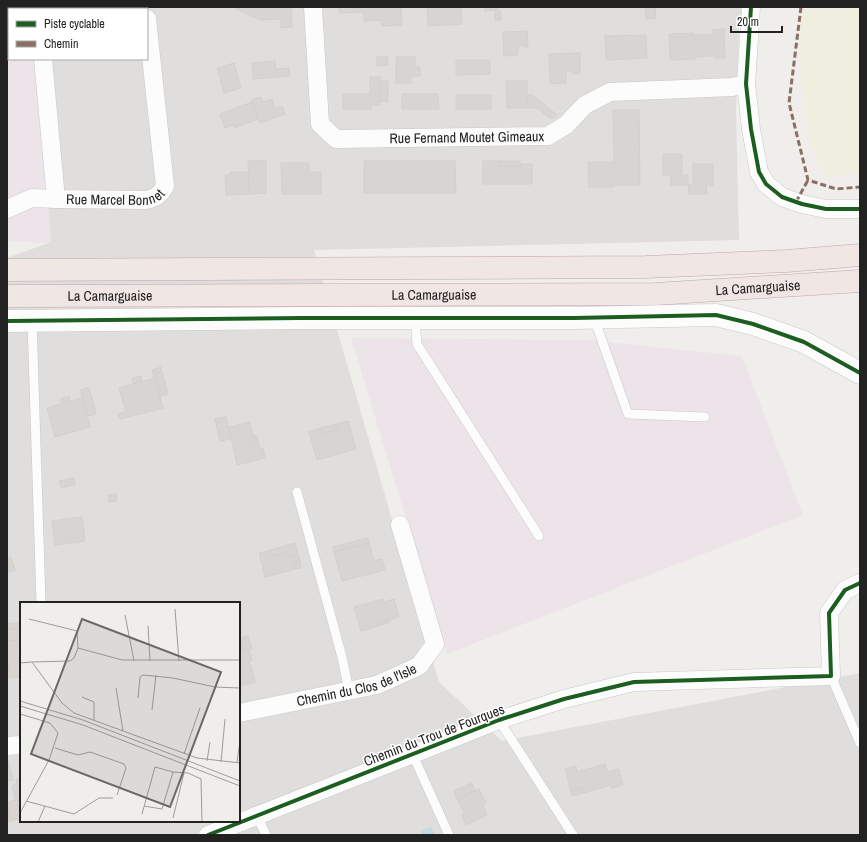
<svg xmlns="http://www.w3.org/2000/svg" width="867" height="842" font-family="'Archivo Narrow',sans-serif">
	<rect width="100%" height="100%" fill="#f0eeeb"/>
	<!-- residential -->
	<path fill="#dfdedc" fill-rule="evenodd" d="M32 7H742L739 28 736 110 739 240 314 250 439 682 502 741 860 673V835H7V258L51 242 36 59H147V9H32ZM21 603H239V821H21Z"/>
	<!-- industrial -->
	<g fill="#ede4e9">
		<polygon points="7,7 32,7 32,9 9,9 9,59 36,59 51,243 7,241"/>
		<polygon points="351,338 588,340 742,356 803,515 447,654"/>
	</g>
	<!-- farmland -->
	<polygon fill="#efefdf" points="802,7 860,7 860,174 828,177 810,145 803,94 798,34"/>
	<!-- water -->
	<polygon fill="#bfdbe3" points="431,827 435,835 422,835 421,831"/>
	<!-- building -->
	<g fill="#d7d4d2" stroke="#d3d0cc">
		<polygon points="237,7 291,7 292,27 281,28 280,19 260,20 236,9"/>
		<polygon points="339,7 401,7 402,25 382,26 381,20 364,21 364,12 339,13"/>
		<polygon points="427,7 461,7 462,24 428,26"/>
		<polygon points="485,7 498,7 498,10 485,11"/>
		<polygon points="645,7 655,7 656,18 646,19"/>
		<polygon points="495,10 500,10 501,20 495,20"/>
		<polygon points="724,29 725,58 714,58 714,56 707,56 695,57 695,59 670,60 669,34 694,33 694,35 713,35 713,30"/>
		<polygon points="527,31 528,47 524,47 524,45 520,45 520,47 518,47 518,55 504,56 503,32"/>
		<polygon points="646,35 647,58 606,60 605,36"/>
		<polygon points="580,53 580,74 572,74 572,71 566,71 566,83 550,84 549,54"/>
		<polygon points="377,57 388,57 388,65 377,66"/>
		<polygon points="396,57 415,57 415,67 420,67 420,76 411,76 411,83 396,83"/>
		<polygon points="456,60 490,60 490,74 456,75"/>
		<polygon points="275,61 276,69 289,68 290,76 253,79 252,63"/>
		<polygon points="234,63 241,88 224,93 217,68"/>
		<polygon points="370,77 380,77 380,105 371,105 371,109 343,109 343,94 370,94"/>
		<rect x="380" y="81" width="8" height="21"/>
		<polygon points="506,81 527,81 527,108 507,108"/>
		<polygon points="402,94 438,94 439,109 402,109"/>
		<rect x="456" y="95" width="35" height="14"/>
		<polygon points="527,95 533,95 557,115 551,119 537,108 527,108"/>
		<polygon points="261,97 263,102 272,99 275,108 282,106 285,114 260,123 251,100"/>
		<polygon points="252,102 258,119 234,128 233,125 225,128 220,114"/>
		<polygon points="613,110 639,110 640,185 614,185 614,187 589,187 588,162 614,162"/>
		<polygon points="663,154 682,154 682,175 688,175 688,185 670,185 671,175 663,175"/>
		<polygon points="266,160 266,193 249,194 248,161"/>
		<polygon points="364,161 455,161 456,193 364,193"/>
		<polygon points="483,161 500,161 500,166 520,166 520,164 532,164 532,184 483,184"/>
		<rect x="500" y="161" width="20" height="5"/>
		<polygon points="281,163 309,163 309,172 321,172 321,194 282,194"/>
		<polygon points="693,164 713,164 713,186 706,185 707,194 689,194 688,185 693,185"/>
		<polygon points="230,172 248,172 249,194 226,195 225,175 230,175"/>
		<polygon points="161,367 162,372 153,374 152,370"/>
		<polygon points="162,372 168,394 160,396 153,374"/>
		<polygon points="141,376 142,382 133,384 132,378"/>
		<polygon points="155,378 163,408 120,419 118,414 126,412 119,388"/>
		<polygon points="89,387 96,414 87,416 80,390"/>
		<polygon points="69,396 70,401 62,404 61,399"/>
		<polygon points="82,398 90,427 55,437 47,408"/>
		<polygon points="226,417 231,439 220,441 215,419"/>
		<polygon points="348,421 356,449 317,460 309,432 320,428 322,434 339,429 337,424"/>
		<polygon points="250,422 254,442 258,441 260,449 263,448 265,458 237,465 229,427"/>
		<polygon points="337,424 339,429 322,434 320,428"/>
		<polygon points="253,436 257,436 258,441 254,442"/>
		<polygon points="74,478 75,485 61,488 59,481"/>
		<polygon points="116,494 117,501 109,502 108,495"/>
		<polygon points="82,517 85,541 55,545 52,521"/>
		<polygon points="368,538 369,543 334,552 333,547"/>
		<polygon points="295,543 298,555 291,557 289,552 269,557 267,551"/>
		<polygon points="369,543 374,561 382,559 385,570 342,581 334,552"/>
		<polygon points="267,551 269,557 289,552 291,557 298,555 300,560 293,562 295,569 265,577 259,553"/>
		<polygon points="11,557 15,570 7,572 7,558"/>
		<polygon points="300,560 301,568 295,569 293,562"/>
		<polygon points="383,599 384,602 394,599 399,617 377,623 378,626 361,631 354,607"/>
		<polygon points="389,619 390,622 378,626 377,623"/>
		<polygon points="21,622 21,628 7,629 7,624"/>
		<polygon points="21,628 21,640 7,641 7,629"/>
		<polygon points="248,636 252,649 244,651 242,642 239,643 239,638"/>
		<polygon points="21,640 21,677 9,678 7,641"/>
		<polygon points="242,642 244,651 249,650 252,660 249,661 250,666 251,665 255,682 239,686 239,643"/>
		<polygon points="8,760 13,780 7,781 7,761"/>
		<polygon points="605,764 607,772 619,769 623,785 612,788 611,785 583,793 582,788 571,791 565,769 576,766 577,772"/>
		<polygon points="21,778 21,784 17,784 16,779"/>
		<polygon points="472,783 475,790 457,799 454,791"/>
		<polygon points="17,784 21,784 21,793 14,794 12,786"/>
		<polygon points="582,788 583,793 572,796 571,791"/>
		<polygon points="479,789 486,803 483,805 487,815 466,825 462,815 464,813 457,799"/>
		<polygon points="21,793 21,801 15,801 14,794"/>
		<polygon points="17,800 21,818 11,821 7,802"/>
		<polygon points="7,803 11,821 7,822"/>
	</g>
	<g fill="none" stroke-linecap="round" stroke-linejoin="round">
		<defs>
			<g id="service">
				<polyline points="415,318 417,344 539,536"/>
				<polyline points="594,318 628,414 705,417"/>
				<polyline points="32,320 41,602"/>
				<polyline points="297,492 342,657 349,691"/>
				<polyline points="831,676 860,743"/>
				<polyline points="499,720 573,835"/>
				<polyline points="413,755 449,835"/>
				<polyline points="257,816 266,835"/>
			</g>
			<g id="minor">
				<polyline points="38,7 38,9"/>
				<path id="s1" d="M313 7 320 124 336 139 548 136 566 125 585 105 610 92 732 87 746 84"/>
				<polyline points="751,7 746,84 751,129 759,172 766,184 782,197 802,204 826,209 860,209"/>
				<path id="s2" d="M43 59 56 199 146 200C156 198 160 195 165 186L147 19"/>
				<polyline points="7,209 32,198 56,199"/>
				<path id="s3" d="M239 713 377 685 419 666 435 644 400 525"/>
				<polyline points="7,746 21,745"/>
				<polyline points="208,835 499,720 564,699 634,682 831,676 829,613 845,590 860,583"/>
			</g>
			<polyline id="tertiary" points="7,321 301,318 574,318 716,315 753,324 804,342 860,373"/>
			<g id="trunk">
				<polyline points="7,270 646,267 787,261 860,255"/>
				<path id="s4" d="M7 296 655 294 860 281"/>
			</g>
		</defs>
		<!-- service casing -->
		<use href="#service" stroke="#c9c8c7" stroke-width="10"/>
		<!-- minor casing -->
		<use href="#minor" stroke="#c9c8c7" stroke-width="19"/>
		<!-- tertiary casing -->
		<use href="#tertiary" stroke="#c9c8c7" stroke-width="23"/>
		<!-- trunk casing -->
		<use href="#trunk" stroke="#c5a2ac" stroke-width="23"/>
		<!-- service -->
		<use href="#service" stroke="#fdfcfc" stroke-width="9"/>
		<!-- minor -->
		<use href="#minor" stroke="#fdfcfc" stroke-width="18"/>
		<!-- tertiary -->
		<use href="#tertiary" stroke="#fdfcfc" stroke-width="22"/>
		<!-- trunk -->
		<use href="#trunk" stroke="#f0e6e4" stroke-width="22"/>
		<!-- quiet -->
		<g stroke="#8d6e63" stroke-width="3" stroke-dasharray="6 3" stroke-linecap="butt">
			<polyline points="801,7 789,103 808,180 836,189 860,187"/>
			<polyline points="796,202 808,180"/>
		</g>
		<defs>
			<g id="cycleway">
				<polyline points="751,7 746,84 751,129 759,172 766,184 782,197 802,204 826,209 860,209"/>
				<polyline points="7,321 301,318 574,318 716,315 753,324 804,342 860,373"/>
				<polyline points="208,835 499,720 564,699 634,682 831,676 829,613 845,590 860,583"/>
			</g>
		</defs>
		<!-- cycleway casing -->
		<use href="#cycleway" stroke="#fff" stroke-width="6"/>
		<!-- cycleway -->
		<use href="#cycleway" stroke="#1b5e20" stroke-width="4"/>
	</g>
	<g text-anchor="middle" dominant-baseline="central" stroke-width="3" stroke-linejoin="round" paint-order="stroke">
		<!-- street labels -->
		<g font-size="14" fill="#222" stroke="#fff">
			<text stroke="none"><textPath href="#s1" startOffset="270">Rue Fernand Moutet Gimeaux</textPath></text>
			<text stroke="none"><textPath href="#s2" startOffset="200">Rue Marcel Bonnet</textPath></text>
			<text stroke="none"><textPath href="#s4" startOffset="751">La Camarguaise</textPath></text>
			<text stroke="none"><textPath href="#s4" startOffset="427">La Camarguaise</textPath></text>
			<text stroke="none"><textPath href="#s4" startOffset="103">La Camarguaise</textPath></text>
			<text stroke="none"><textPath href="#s3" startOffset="121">Chemin du Clos de l'Isle</textPath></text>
			<text transform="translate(434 735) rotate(-21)">Chemin du Trou de Fourques</text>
		</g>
	</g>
	<!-- overview -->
	<g transform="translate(20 602)">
		<rect width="220" height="220" fill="#f0eeeb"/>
		<path fill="none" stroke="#9e9c9b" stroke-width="1" d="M155 7 159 59M105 13 114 59M9 17 57 29 58 46M128 24 130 59M12 60 50 59 54 56 58 46 102 58H220M0 61 12 60 42 101 54 111 177 156 220 161M96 86 103 129M62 95 74 100V118M118 96 120 75 123 73 153 76 195 85 220 86M0 99 63 118 220 179M0 104 63 123 220 184M132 108 136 73M0 112 30 121 38 131 29 158 0 211M35 146 58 153 70 150 104 162 106 166 97 193M164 152 180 106M187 159 190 140M201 160 205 117M217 160 220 139M153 170 168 171 181 177 182 220M6 199 54 212 79 196H93M122 212 135 165 153 170 142 207 124 204M153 216 164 171M18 220 25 204"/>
		<path fill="#6a6968" fill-opacity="0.15" stroke="#6a6968" stroke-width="2" d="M62 17 201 70 150 205 11 152Z"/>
		<rect width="220" height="220" fill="none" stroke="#222" stroke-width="2"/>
	</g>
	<!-- border -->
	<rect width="867" height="842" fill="none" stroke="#222222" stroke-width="16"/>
	<!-- legend -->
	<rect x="8" y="8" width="140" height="52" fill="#ffffff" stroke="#a7a7a7"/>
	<rect x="16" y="21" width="20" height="6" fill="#1b5e20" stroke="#a7a7a7"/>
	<text x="44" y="28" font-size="12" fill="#222222">Piste cyclable</text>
	<rect x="16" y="41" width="20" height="6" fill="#8d6e63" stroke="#a7a7a7"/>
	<text x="44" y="48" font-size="12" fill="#222222">Chemin</text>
	<!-- scale -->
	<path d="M731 26v6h51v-6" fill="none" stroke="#222222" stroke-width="2"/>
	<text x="737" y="26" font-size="12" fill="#222222" stroke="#ffffff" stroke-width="3" paint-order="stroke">20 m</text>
</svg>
